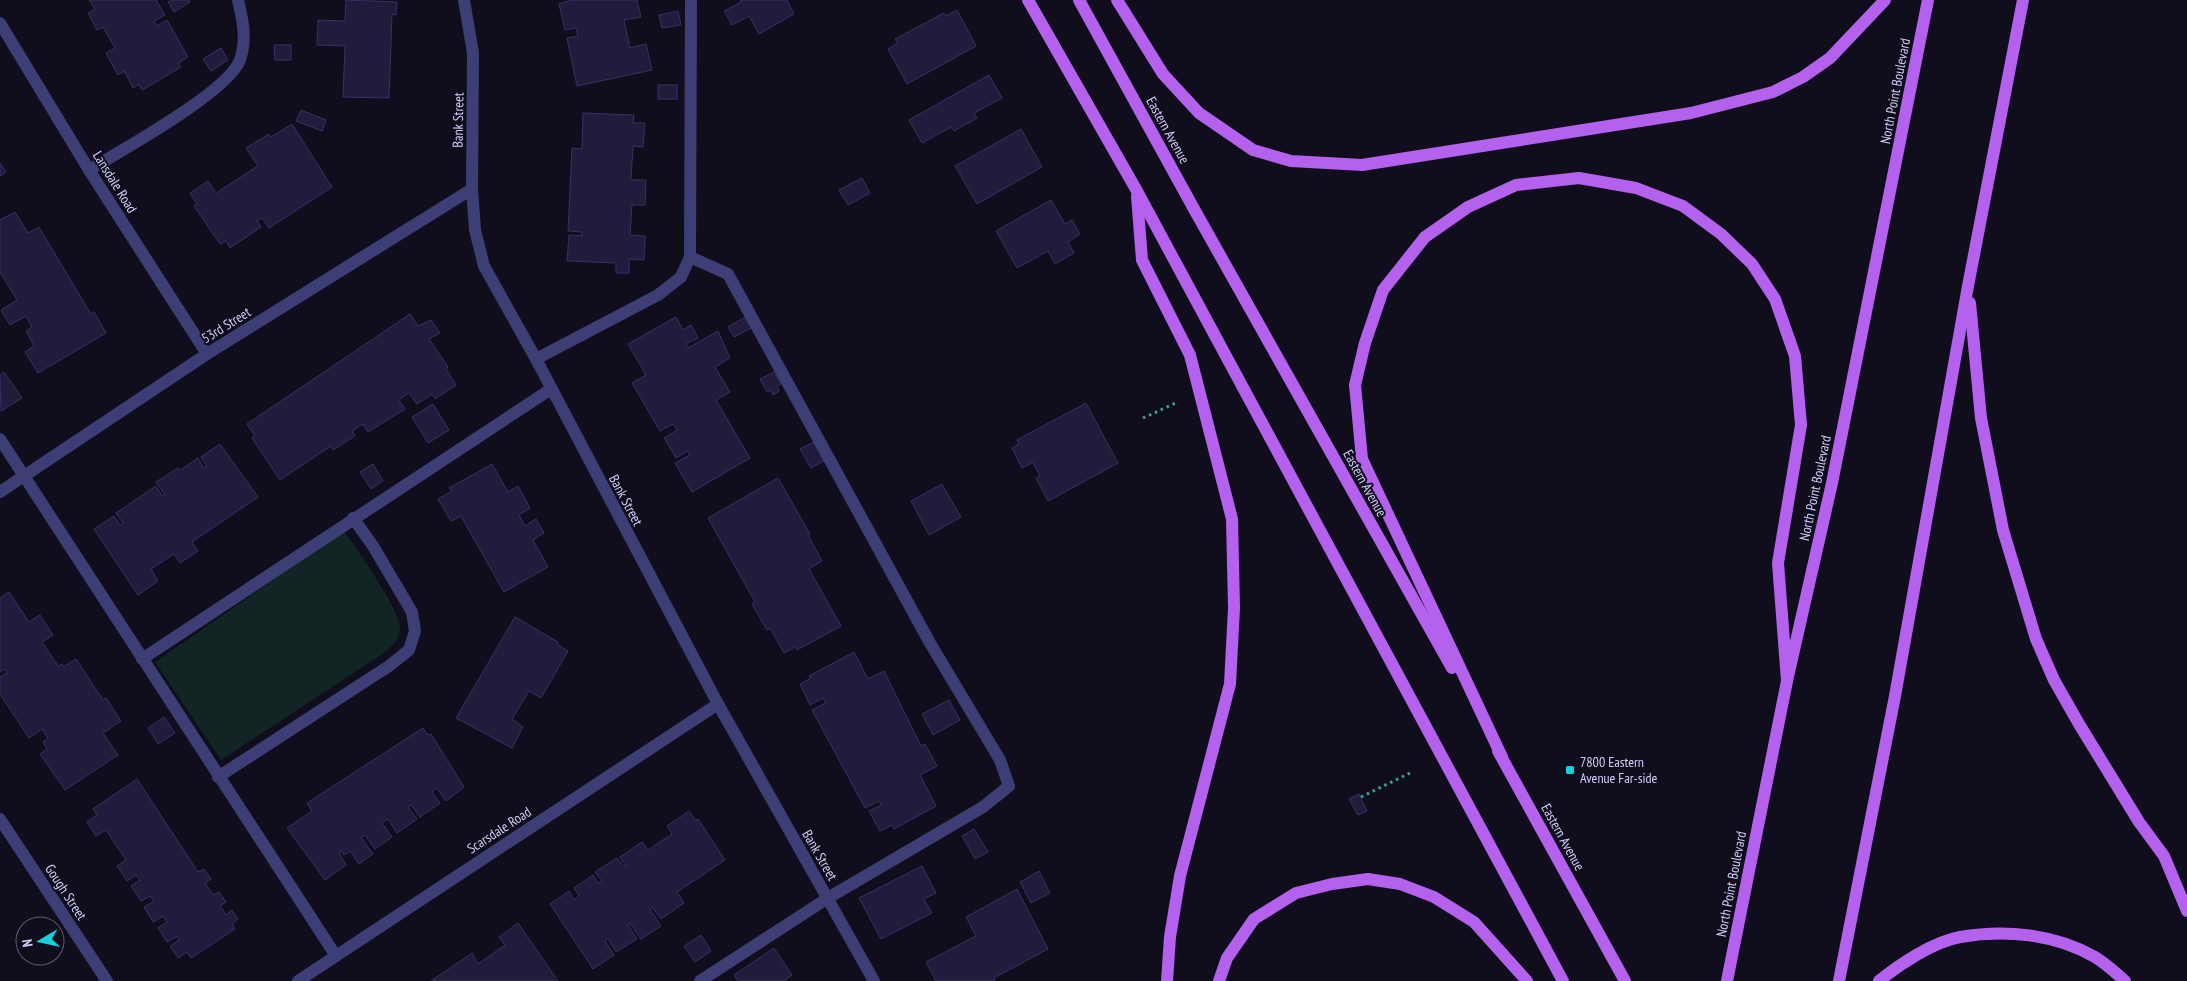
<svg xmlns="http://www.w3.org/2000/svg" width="2187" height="981" font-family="'PT Sans Narrow',sans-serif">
	<rect width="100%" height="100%" fill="#100e1c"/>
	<!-- green -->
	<path fill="#112524" d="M344 531C356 548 403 613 400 631 398 643 389 648 381 655L221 760 155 662Z"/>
	<!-- building -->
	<g fill="#211c3b" stroke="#393064">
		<polygon points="89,0 156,0 165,15 154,21 157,26 167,20 188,57 178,63 181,67 142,90 139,84 133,88 124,71 118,75 106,53 115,48 103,27 97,30 88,13 95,9"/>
		<polygon points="172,0 189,0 190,2 174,12 168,2"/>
		<polygon points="346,0 397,2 396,15 392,14 389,98 343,97 345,46 317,45 318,20 345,21"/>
		<polygon points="571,0 637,0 641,17 624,20 630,48 646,44 652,70 577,86 567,38 578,36 576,28 565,30 559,4"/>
		<polygon points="740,0 787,0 794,14 759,34 749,16 732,25 724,11 741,2"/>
		<polygon points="957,10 976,46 907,84 888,49 898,43 895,39 944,13 946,16"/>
		<polygon points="678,11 681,25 662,28 659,15"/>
		<polygon points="274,45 291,45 291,60 275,60"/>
		<polygon points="221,48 228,60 211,71 203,59"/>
		<polygon points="989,75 1002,98 974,113 977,118 954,131 951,127 922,143 909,120"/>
		<rect x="658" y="85" width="19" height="14"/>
		<polygon points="301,110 326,120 322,131 296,121"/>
		<polygon points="583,113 634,115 633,123 645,123 643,147 633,146 631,180 646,180 645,205 632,205 630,235 645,236 644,260 629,259 629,273 616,273 616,263 567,261 569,235 582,236 582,232 568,231 572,148 582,149"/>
		<polygon points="292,124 332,187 269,228 262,218 257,221 261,227 230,248 226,241 220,244 194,206 197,204 190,193 208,181 216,193 258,166 246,148 269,134 271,137"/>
		<polygon points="1021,129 1042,167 977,204 955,166"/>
		<polygon points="0,163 6,172 0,176"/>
		<polygon points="862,178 870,193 848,205 839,190"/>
		<polygon points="1051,200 1065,224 1072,220 1080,234 1068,242 1074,253 1055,264 1048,251 1017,268 996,231"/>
		<polygon points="15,212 28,233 39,227 91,314 94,312 106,333 38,373 25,352 34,346 26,331 32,327 26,316 10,325 1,310 17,300 0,272 0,220"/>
		<polygon points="410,314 418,326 431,320 440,333 429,339 448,367 446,369 456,385 435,399 432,394 417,404 409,393 399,400 405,409 368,432 363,424 352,431 355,436 333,450 331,446 280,480 252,438 255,436 247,424"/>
		<polygon points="676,317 683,330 691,325 698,338 686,344 688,348 718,331 730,358 715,367 730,392 716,400 750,458 692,492 675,463 690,455 688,451 676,458 664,438 677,430 673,424 660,431 632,383 646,375 628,344"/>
		<polygon points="745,317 751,328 734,337 728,327"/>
		<polygon points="4,372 22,398 1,411 0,375"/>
		<polygon points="774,372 781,384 777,386 779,391 773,395 771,390 767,392 760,379"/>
		<polygon points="1086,403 1118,463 1048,501 1036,478 1040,476 1033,462 1022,468 1012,448 1019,444 1017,440"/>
		<polygon points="433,404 449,430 428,443 412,417"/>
		<polygon points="814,442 824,461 811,468 800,449"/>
		<polygon points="220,444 258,497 192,542 198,551 180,563 174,554 151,569 158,581 138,595 94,529 114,516 120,525 123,523 116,513 156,486 162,496 165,495 156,482 178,468 179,471 198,458 204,468 207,466 201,457"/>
		<polygon points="373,464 383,481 371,489 360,472"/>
		<polygon points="492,464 508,492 518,486 530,508 519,515 525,526 536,519 544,533 533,540 548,567 504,592 461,516 451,521 438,499 452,491 449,488"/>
		<polygon points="778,478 810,534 808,535 822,561 809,569 841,626 797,650 795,647 784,653 770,628 767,630 752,604 755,602 708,518"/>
		<polygon points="942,484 961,517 929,535 911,501"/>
		<polygon points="9,592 29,622 40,615 53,635 42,642 58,666 62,664 63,667 76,659 103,700 106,698 121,721 103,733 118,755 65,790 40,754 47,749 43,742 48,738 42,729 29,738 0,694 0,677 7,673 5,669 0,672 0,598"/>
		<polygon points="515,617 558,642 557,644 568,651 541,698 529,691 512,719 523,727 512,748 456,718"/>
		<polygon points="854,652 868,679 884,671 921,746 925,744 937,766 920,775 936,806 894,829 892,825 880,831 869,811 881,805 879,801 865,808 812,710 826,703 823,698 810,705 800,684 811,678 809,676"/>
		<polygon points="949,700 960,720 933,735 922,714"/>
		<polygon points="164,717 175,733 158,744 148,728"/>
		<polygon points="423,728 428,735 431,734 464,787 446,801 437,788 432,792 440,803 420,817 411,805 408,807 417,819 397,833 388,819 382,823 392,837 375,849 365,835 361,837 373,854 359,864 350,851 344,855 341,850 339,853 346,865 325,880 287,828 312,811 307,803"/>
		<polygon points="137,779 198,872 204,869 211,879 205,883 213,895 219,892 226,902 220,906 226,915 232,910 238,919 232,924 235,929 191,958 187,952 178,958 170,946 179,940 177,936 167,942 158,928 167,922 163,916 153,922 144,907 154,901 150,896 141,901 131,886 140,880 136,875 127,881 117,866 126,860 106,830 96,836 87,822 97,815 93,809"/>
		<polygon points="1359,794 1367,811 1358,815 1349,799"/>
		<polygon points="689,811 695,820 698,819 725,860 677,892 684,903 661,919 652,907 650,909 661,926 641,939 630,923 628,925 637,939 616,952 608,939 605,941 614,955 593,969 550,904 569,891 574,900 579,896 574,888 593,875 598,883 602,881 595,872 617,858 624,867 626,866 620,857 642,842 648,850 672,834 667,826"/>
		<polygon points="974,829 988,852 975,859 962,836"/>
		<polygon points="922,866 936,893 924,899 932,913 881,939 859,898"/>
		<polygon points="1039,871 1050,893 1031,903 1020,882"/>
		<polygon points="1017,889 1048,949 994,978 995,981 936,981 926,962 976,936 966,917"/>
		<polygon points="518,923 558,981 431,981 472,953 478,964 505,945 499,937"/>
		<polygon points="701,935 711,951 695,962 684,946"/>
		<polygon points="774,948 792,975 784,981 738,981 734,975"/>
	</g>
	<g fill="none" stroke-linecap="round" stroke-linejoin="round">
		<!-- path -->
		<g stroke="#3aa298" stroke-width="3" stroke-dasharray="2.5 4" stroke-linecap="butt">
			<polyline points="1143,418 1178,402"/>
			<polyline points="1361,797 1412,772"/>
		</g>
		<!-- service -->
		<g stroke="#3e3e76" stroke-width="12">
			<polyline points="691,0 690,257 728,274 930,643 1000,760 1009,786 983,807 828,898 700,981"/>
			<path d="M89 170C122 150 228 92 240 60 247 39 243 21 238 0"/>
			<polyline points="536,359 658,295 681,277 690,257"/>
			<polyline points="0,439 336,956"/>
			<polyline points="142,659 551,389"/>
			<polyline points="218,777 389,666 409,650 415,631 412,612 373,546 353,518"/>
		</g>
		<!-- minor -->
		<g stroke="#3e3e76" stroke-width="12">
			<polyline points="464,0 473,53 472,189 475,230 484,266 536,359 718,704 874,981"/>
			<polyline points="0,23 89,170 207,354"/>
			<polyline points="0,492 207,354 472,189"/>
			<polyline points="0,819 107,981"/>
			<polyline points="298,981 718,704"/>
		</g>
		<!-- primary -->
		<g stroke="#b461ee" stroke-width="12">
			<polyline points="1028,0 1137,191 1563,981"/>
			<polyline points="1079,0 1194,209 1452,668"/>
			<polyline points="1117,0 1163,74 1199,113 1253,150 1291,161 1362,165 1691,113 1773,92 1803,77 1830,58 1885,0"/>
			<polyline points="1137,196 1142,260 1190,355 1232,519 1234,608 1230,684 1180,876 1170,937 1167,981"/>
			<polyline points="1970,303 1981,418 2003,530 2036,639 2054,680 2079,724 2139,822 2164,856 2187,911"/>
			<polyline points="1498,751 1625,981"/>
			<polyline points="1502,757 1362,459 1355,385 1365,343 1383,290 1425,237 1468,207 1516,185 1579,178 1636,188 1683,206 1721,234 1752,264 1775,299 1795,356 1801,425 1778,563 1787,681"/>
			<polyline points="1219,981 1227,958 1254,919 1296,893 1332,884 1368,879 1400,884 1434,897 1474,922 1527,981"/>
			<polyline points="1727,981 1787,681 1832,483 1928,0"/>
			<polyline points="1839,981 1895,696 1968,286 2023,0"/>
			<path d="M1879 981C1900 964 1933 942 1960 937 2005 929 2055 934 2095 957 2105 963 2116 973 2125 981"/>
		</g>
	</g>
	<!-- markers -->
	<rect fill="#18cfdc" stroke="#100e1c" stroke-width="2" x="1565" y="765" width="10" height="10" rx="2.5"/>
	<g text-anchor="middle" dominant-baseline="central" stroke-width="4" stroke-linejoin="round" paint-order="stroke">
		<!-- street labels -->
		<g font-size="14" fill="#d2cefa" stroke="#100e1c">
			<text transform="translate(1895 91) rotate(-79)">North Point Boulevard</text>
			<text transform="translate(458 120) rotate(-89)">Bank Street</text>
			<text transform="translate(1168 130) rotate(61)">Eastern Avenue</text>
			<text transform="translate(115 182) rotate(58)">Lansdale Road</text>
			<text transform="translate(226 325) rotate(-32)">53rd Street</text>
			<text transform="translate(1365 483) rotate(61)">Eastern Avenue</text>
			<text transform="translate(1815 488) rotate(-78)">North Point Boulevard</text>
			<text transform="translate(626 500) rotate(62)">Bank Street</text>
			<text transform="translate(499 830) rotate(-33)">Scarsdale Road</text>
			<text transform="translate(1563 837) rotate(61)">Eastern Avenue</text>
			<text transform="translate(820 855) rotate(60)">Bank Street</text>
			<text transform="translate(1731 884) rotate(-79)">North Point Boulevard</text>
			<text transform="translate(66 892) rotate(57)">Gough Street</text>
		</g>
		<!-- poi labels -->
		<g font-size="14" fill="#d2cefa" stroke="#100e1c" text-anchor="start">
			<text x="1580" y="762">7800 Eastern<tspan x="1580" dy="16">Avenue Far-side</tspan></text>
		</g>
	</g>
	<!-- north arrow -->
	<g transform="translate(40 941) rotate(261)"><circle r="24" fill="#100e1c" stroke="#5e5b75"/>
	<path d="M0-4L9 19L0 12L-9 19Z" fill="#18cfdc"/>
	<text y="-8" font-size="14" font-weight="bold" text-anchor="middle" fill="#d2cefa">N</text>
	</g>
</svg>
